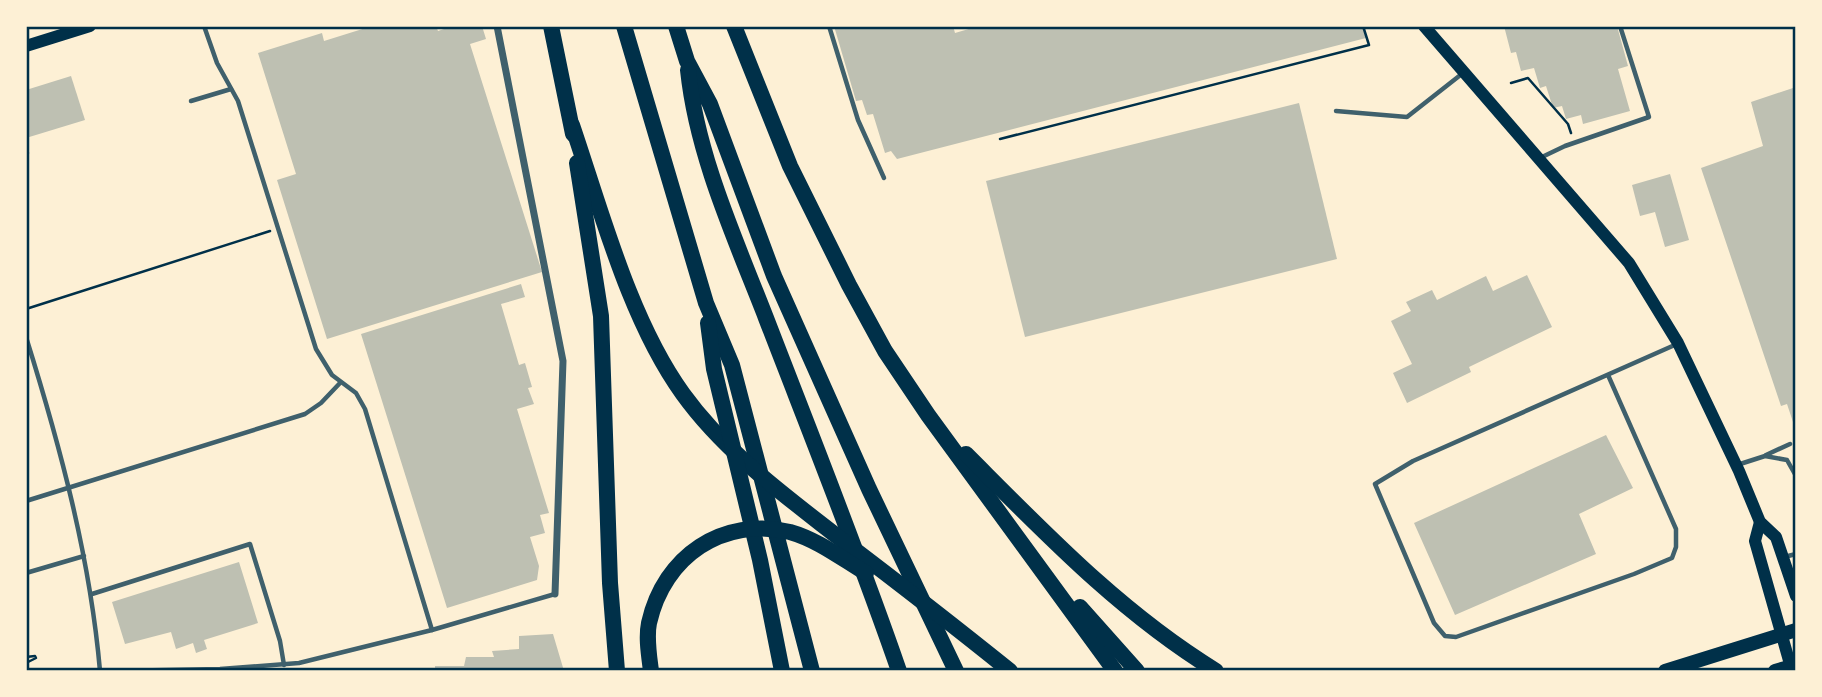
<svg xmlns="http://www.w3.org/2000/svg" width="1822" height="697" font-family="'PT Serif',serif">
	<rect width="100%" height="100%" fill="#fdf0d5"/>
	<!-- building -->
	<g fill="#bec0b2">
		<polygon points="372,26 436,26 438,31 453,26 482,26 486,39 470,44 542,272 327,339 277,180 296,174 258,53 322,33 324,41"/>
		<polygon points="834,26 953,26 955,33 979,26 1362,26 1366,38 897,159 891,151 885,153 873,114 867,115 862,100 856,101"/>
		<polygon points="1504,26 1617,26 1628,66 1618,69 1630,111 1583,124 1581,115 1566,119 1562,106 1553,108 1546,86 1540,88 1534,68 1521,71 1516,52 1511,53"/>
		<polygon points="71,76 85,120 26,138 26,90"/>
		<polygon points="1796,87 1796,428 1795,428 1787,404 1781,406 1701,168 1763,146 1751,102"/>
		<polygon points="1299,103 1337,259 1025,337 986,181"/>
		<polygon points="1670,174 1689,240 1665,247 1655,212 1640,216 1632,185"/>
		<polygon points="1527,275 1552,327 1469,367 1471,372 1407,403 1393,373 1412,364 1391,321 1411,311 1406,302 1432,290 1437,300 1486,276 1493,291"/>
		<polygon points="521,284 525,297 501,304 519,365 525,363 532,387 528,388 534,404 517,409 549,513 540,515 545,533 530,537 539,566 537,580 447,608 361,334"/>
		<polygon points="1606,435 1633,488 1579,514 1596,554 1455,615 1414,523"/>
		<polygon points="239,562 258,623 204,640 207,649 196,653 193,643 176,649 171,632 125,644 112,602"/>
		<polygon points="553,634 564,671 435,671 435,666 464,666 466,657 494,657 492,651 519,649 519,636"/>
	</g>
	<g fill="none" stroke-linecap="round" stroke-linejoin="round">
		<!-- path -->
		<g stroke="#003049" stroke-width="2.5">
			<polyline points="1511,83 1528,78 1568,124 1571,133"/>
			<polyline points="1000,139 1369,45 1363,26"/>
			<polyline points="26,309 270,231"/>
			<polyline points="26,657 35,656 36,658 26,663"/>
		</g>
		<!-- service -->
		<g stroke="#3f606c" stroke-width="4.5">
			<polyline points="204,26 217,63 238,101 316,349 332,375 356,393 365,409 432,630"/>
			<polyline points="829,26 858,120 884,178"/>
			<polyline points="191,101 231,89"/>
			<polyline points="1336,111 1407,117 1463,73"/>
			<polyline points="26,153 27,153"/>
			<polyline points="1542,157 1565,146 1649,117 1620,26"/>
			<path d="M26 337C60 446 90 557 100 671"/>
			<polyline points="1608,375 1676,529 1676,547 1672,558 1634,574 1456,637 1445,636 1434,623 1375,484 1413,461 1677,344"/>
			<polyline points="1766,455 1790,444"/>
			<polyline points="1737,465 1765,456 1787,460 1796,476"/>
			<polyline points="26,501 305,414 321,403 340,383"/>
			<polyline points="1784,557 1796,554"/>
			<polyline points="26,573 84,556"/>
			<polyline points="92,594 250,544 280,641 284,665"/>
			<polyline points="112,671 220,669 299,663 432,630 555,594"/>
		</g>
		<!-- minor -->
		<polyline stroke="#3f606c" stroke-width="7" points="497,26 563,361 555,594"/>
		<!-- secondary -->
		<g stroke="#003049" stroke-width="12">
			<polyline points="1424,26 1629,263 1678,343 1739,471 1760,522 1776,537 1796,596"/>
			<polyline points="26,46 90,26"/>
			<polyline points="1760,522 1755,541 1792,671"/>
		</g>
		<!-- primary -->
		<g stroke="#003049" stroke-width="14">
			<polyline points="1665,671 1796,630"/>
			<polyline points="1775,671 1796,665"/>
		</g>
		<!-- motorway -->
		<g stroke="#003049" stroke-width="16">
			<polyline points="551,26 573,134"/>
			<polyline points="624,26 706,303 732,365 812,671"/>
			<polyline points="676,26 687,61 710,104 774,276 869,489 956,671"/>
			<polyline points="734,26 790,166 849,285 885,351 928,415 1115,671"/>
			<path d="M688 70C697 156 735 238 766 318 811 435 858 552 899 671"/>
			<path d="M572 125C601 210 630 321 683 394 724 451 783 494 838 537 896 581 953 625 1010 671"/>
			<polyline points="577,163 601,316 610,583 617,671"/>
			<polyline points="708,323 714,369 760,560 782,671"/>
			<path d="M966 454C1045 533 1120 612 1216 671"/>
			<polyline points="1080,607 1137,671"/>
			<path d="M651 671C649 655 646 638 649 623 664 556 723 516 790 532 818 540 841 558 866 573"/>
		</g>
	</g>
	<!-- border -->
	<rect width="1822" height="697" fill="none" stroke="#fdf0d5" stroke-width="56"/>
	<rect x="28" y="28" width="1766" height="641" fill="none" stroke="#003049" stroke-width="2.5"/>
</svg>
